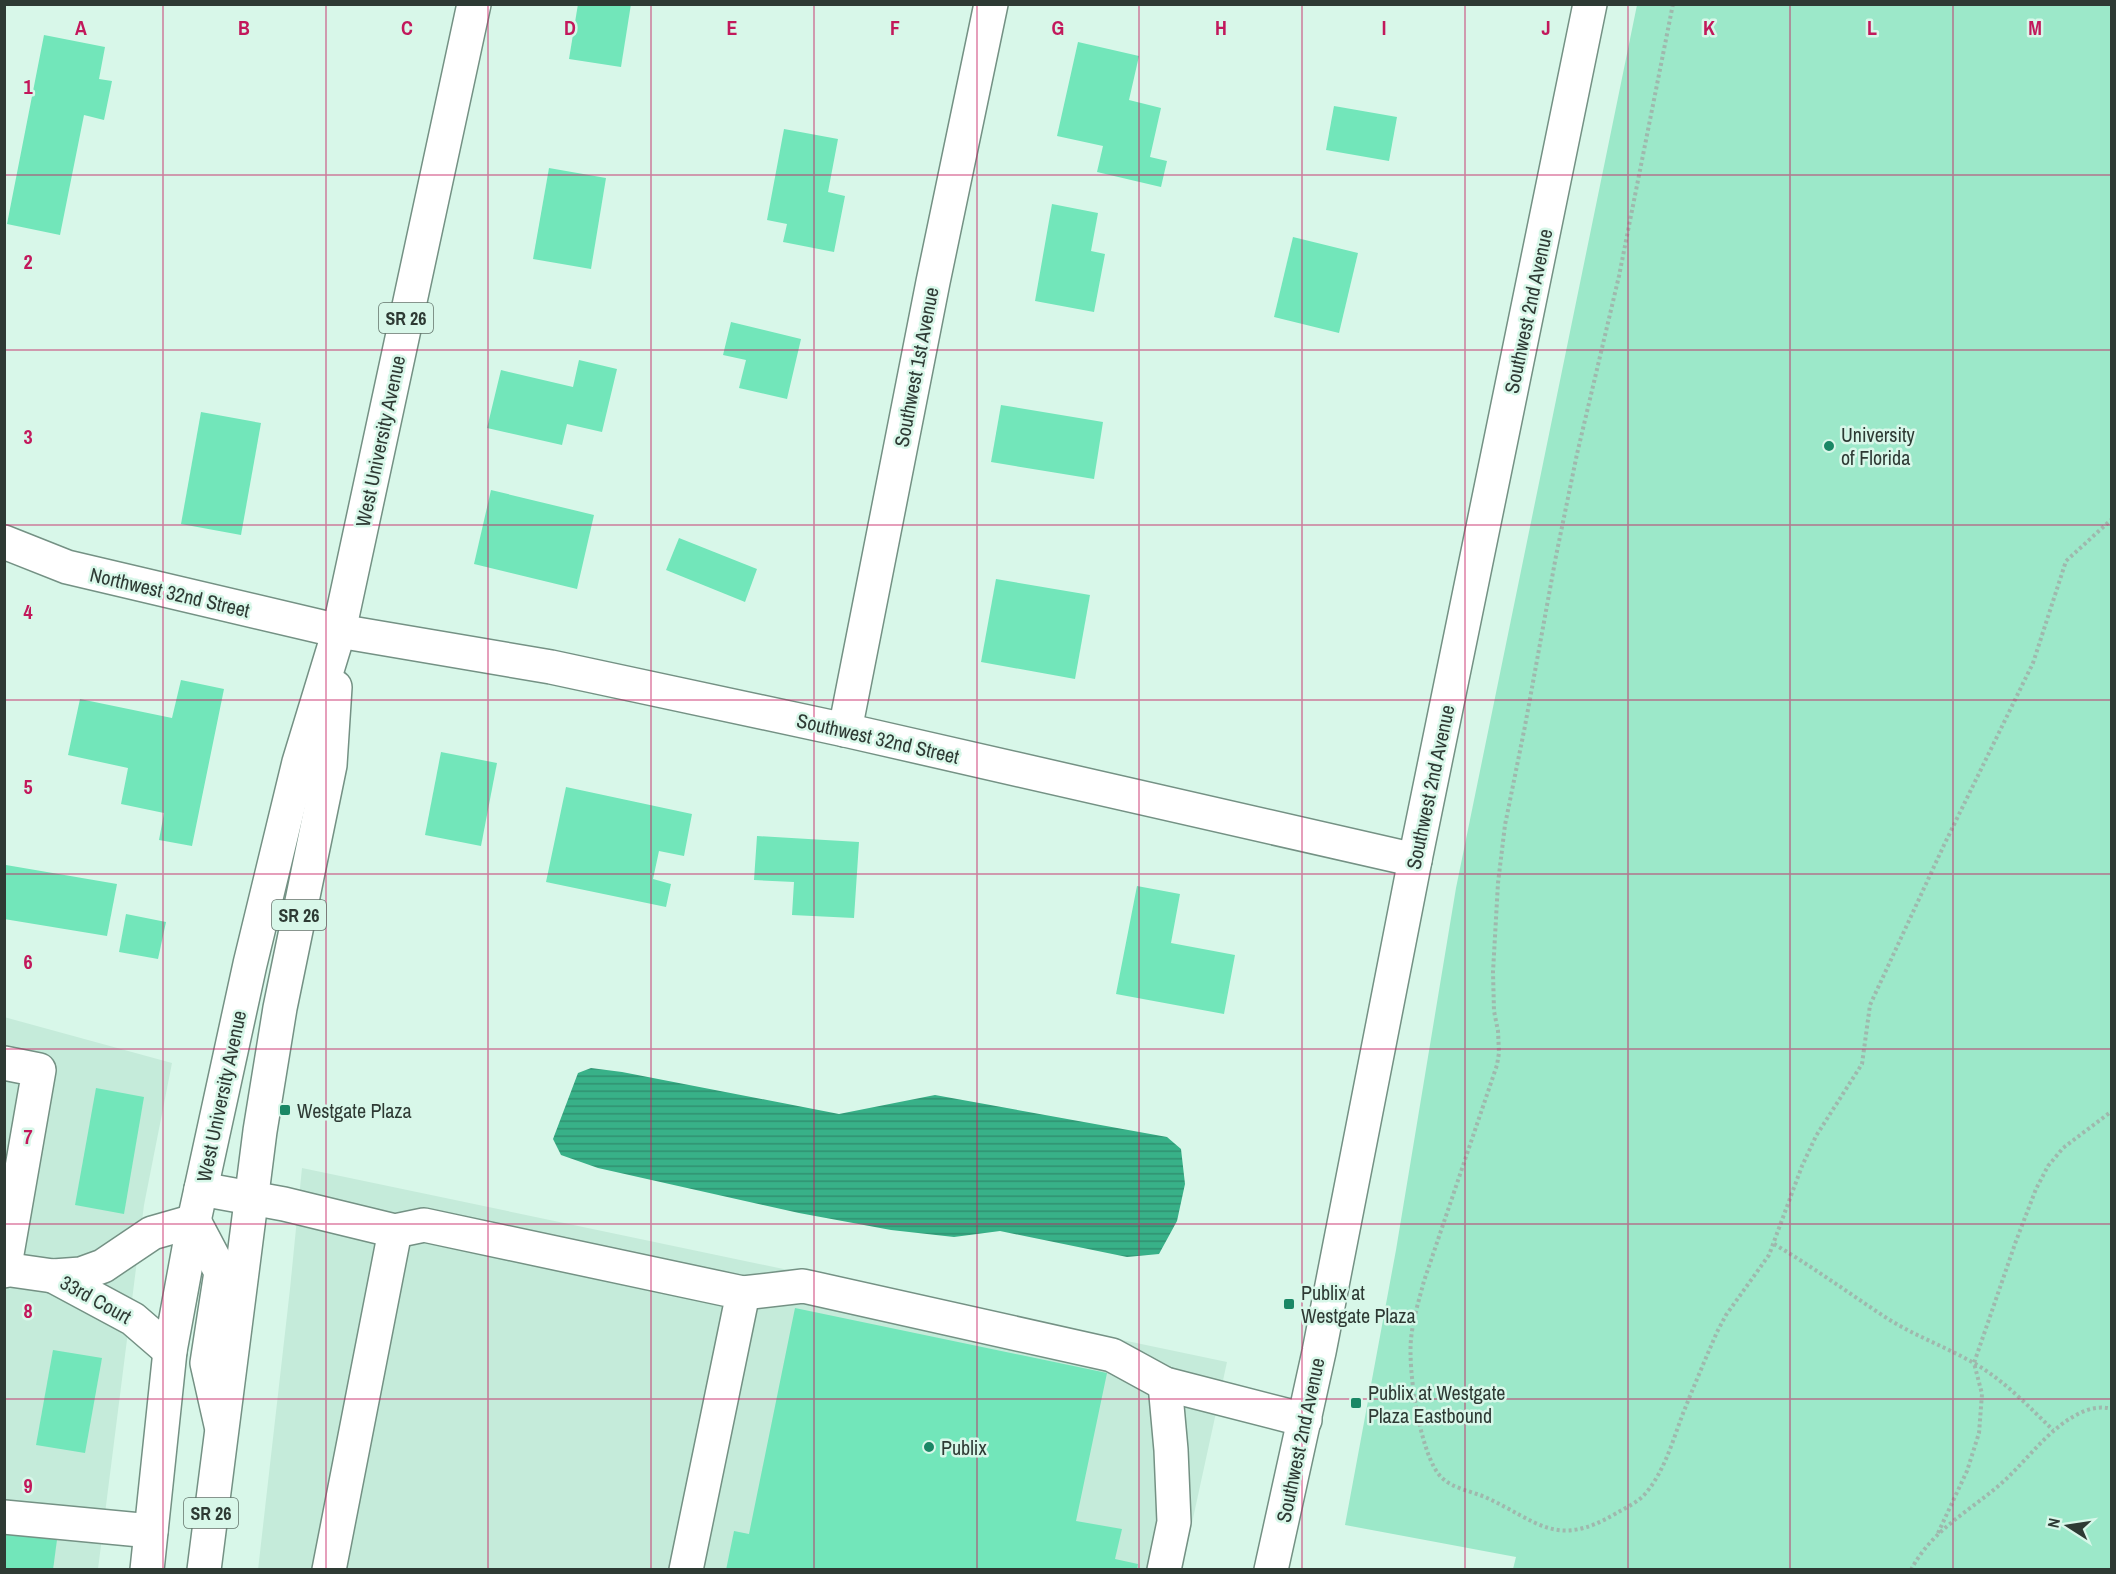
<svg xmlns="http://www.w3.org/2000/svg" width="2116" height="1574" font-family="'Archivo Narrow',sans-serif">
	<defs>
		<pattern id="water-rules" width="6" height="5" patternUnits="userSpaceOnUse" patternTransform="scale(1.5)"><rect width="6" height="5" fill="#38b188"/><path d="M0 2.5h6" fill="none" stroke="#309170"/></pattern>
	</defs>
	<rect width="100%" height="100%" fill="#d8f7e9"/>
	<!-- built -->
	<g fill="#c5ebda">
		<polygon points="4,1017 172,1063 144,1205 98,1569 5,1569"/>
		<polygon points="302,1168 1227,1362 1182,1569 258,1570 290,1289"/>
	</g>
	<!-- grass -->
	<polygon fill="#9ce8c9" points="1637,5 2111,5 2111,1569 1513,1569 1516,1557 1345,1525 1396,1250 1456,888"/>
	<!-- water -->
	<polygon fill="url(#water-rules)" points="591,1068 622,1072 839,1114 935,1095 1167,1137 1181,1149 1185,1184 1177,1221 1159,1254 1127,1257 1000,1231 954,1237 891,1230 799,1213 598,1168 561,1155 553,1139 578,1073"/>
	<!-- building -->
	<g fill="#72e6ba">
		<polygon points="578,4 631,4 621,67 569,59"/>
		<polygon points="44,35 105,47 99,79 112,81 104,120 84,115 60,235 7,224"/>
		<polygon points="1078,42 1139,56 1129,100 1161,108 1150,157 1167,161 1161,187 1097,172 1103,146 1057,136"/>
		<polygon points="1334,106 1397,117 1389,161 1326,150"/>
		<polygon points="784,129 838,139 828,192 845,196 834,252 783,242 787,224 767,220"/>
		<polygon points="549,168 606,178 591,269 533,259"/>
		<polygon points="1052,204 1098,213 1091,251 1105,254 1094,312 1035,301"/>
		<polygon points="1293,237 1358,253 1339,333 1274,317"/>
		<polygon points="731,322 801,339 787,399 739,388 746,360 723,355"/>
		<polygon points="579,360 617,369 602,432 567,424 562,445 487,428 501,370 573,387"/>
		<polygon points="1001,405 1103,422 1094,479 991,462"/>
		<polygon points="201,412 261,423 241,535 181,524"/>
		<polygon points="491,490 594,515 577,589 474,564"/>
		<polygon points="679,538 757,569 745,602 666,570"/>
		<polygon points="996,579 1090,595 1075,679 981,662"/>
		<polygon points="181,680 224,689 192,846 159,840 164,813 121,804 128,768 68,755 80,699 172,718"/>
		<polygon points="441,752 497,763 481,846 425,835"/>
		<polygon points="566,787 692,814 684,856 659,851 653,879 671,884 666,907 546,882"/>
		<polygon points="757,836 859,842 854,918 792,915 794,882 754,880"/>
		<polygon points="6,865 117,884 107,936 4,919 4,877"/>
		<polygon points="1137,886 1180,894 1171,943 1235,955 1224,1014 1116,994"/>
		<polygon points="126,914 166,922 158,959 119,952"/>
		<polygon points="96,1088 144,1097 124,1214 75,1205"/>
		<polygon points="795,1308 1107,1373 1076,1521 1122,1529 1115,1559 1138,1564 1137,1570 726,1570 734,1531 749,1534"/>
		<polygon points="53,1350 102,1358 85,1453 36,1445"/>
		<polygon points="5,1525 58,1532 53,1570 5,1570"/>
	</g>
	<g fill="none" stroke-linecap="round" stroke-linejoin="round">
		<defs>
			<g id="minor">
				<polyline points="4,542 67,567 339,631 551,667 845,730 1415,860"/>
				<polyline points="845,730 933,282 991,4"/>
				<polyline points="4,1063 39,1070 4,1271"/>
				<polyline points="201,1189 284,1204 395,1231 424,1225 743,1293 686,1570"/>
				<polyline points="4,1269 53,1276 81,1274 103,1266 152,1233 194,1221"/>
				<polyline points="53,1276 133,1319 170,1351"/>
				<polyline points="743,1293 803,1286 1112,1355 1165,1384 1305,1420"/>
				<polyline points="4,1517 151,1531"/>
				<polyline points="329,1570 395,1231"/>
				<polyline points="1164,1570 1174,1522 1171,1450 1165,1384"/>
			</g>
			<g id="major">
				<polyline points="147,1570 170,1351 194,1221 250,964 299,762 339,631 474,4"/>
				<polyline points="204,1570 260,1131 280,1008 330,765 335,687"/>
				<polyline points="1271,1570 1319,1352 1415,860 1590,4"/>
			</g>
			<polyline id="highway" points="194,1221 221,1272 207,1363 221,1425"/>
		</defs>
		<!-- minor casing -->
		<use href="#minor" stroke="#749184" stroke-width="36"/>
		<!-- major casing -->
		<use href="#major" stroke="#749184" stroke-width="36"/>
		<!-- highway casing -->
		<use href="#highway" stroke="#749184" stroke-width="36"/>
		<!-- path -->
		<g stroke="#9fb8ad" stroke-width="4" stroke-dasharray="3 3" stroke-linecap="butt">
			<path d="M1673 4 1619 276 1577 454 1556 556 1525 726 1505 825 1498 883 1493 972 1494 1011 1498 1031 1499 1053 1497 1065 1424 1281C1419 1300 1413 1319 1411 1339 1408 1371 1419 1445 1437 1472 1448 1488 1468 1490 1485 1497 1538 1521 1555 1549 1615 1514 1625 1508 1637 1503 1645 1494 1664 1472 1672 1443 1682 1416 1693 1388 1705 1360 1717 1332L1726 1315 1769 1255 1802 1166 1816 1136 1862 1064 1870 1005 1944 845 2033 663 2066 561 2112 519"/>
			<path d="M1774 1244C1811 1266 1846 1291 1882 1315 1910 1334 1942 1345 1972 1362 2003 1379 2028 1406 2053 1430"/>
			<polyline points="1938,1533 1967,1471 1979,1433 1982,1394 1974,1363 2016,1241 2036,1189 2048,1166 2063,1148 2112,1111"/>
			<path d="M1911 1570C1932 1529 1972 1510 2004 1481 2029 1458 2049 1428 2080 1413 2090 1408 2101 1406 2112 1409"/>
		</g>
		<!-- minor -->
		<use href="#minor" stroke="#fff" stroke-width="33"/>
		<!-- major -->
		<use href="#major" stroke="#fff" stroke-width="33"/>
		<!-- highway -->
		<use href="#highway" stroke="#fff" stroke-width="33"/>
	</g>
	<!-- grid -->
	<path fill="none" stroke="#c2185b" stroke-width="1.5" stroke-opacity="0.55" d="M163 4V1570M326 4V1570M488 4V1570M651 4V1570M814 4V1570M977 4V1570M1139 4V1570M1302 4V1570M1465 4V1570M1628 4V1570M1790 4V1570M1953 4V1570M4 175H2112M4 350H2112M4 525H2112M4 700H2112M4 874H2112M4 1049H2112M4 1224H2112M4 1399H2112"/>
	<!-- markers -->
	<g fill="#1a8765" stroke="#d8f7e9" stroke-width="2">
		<circle cx="1829" cy="446" r="6"/>
		<rect x="279" y="1104" width="12" height="12" rx="3"/>
		<rect x="1283" y="1298" width="12" height="12" rx="3"/>
		<rect x="1350" y="1397" width="12" height="12" rx="3"/>
		<circle cx="929" cy="1447" r="6"/>
	</g>
	<g text-anchor="middle" dominant-baseline="central" stroke-width="5" stroke-linejoin="round" paint-order="stroke">
		<!-- shield labels -->
		<g fill="#d8f7e9" stroke="#61736a" stroke-width="1.5">
			<rect x="379" y="303" width="54" height="30" rx="4.5"/>
			<rect x="272" y="900" width="54" height="30" rx="4.5"/>
			<rect x="184" y="1498" width="54" height="30" rx="4.5"/>
		</g>
		<g font-size="18" font-weight="bold" fill="#2e3a34">
			<text x="406" y="318">SR 26</text>
			<text x="299" y="915">SR 26</text>
			<text x="211" y="1513">SR 26</text>
		</g>
		<!-- street labels -->
		<g font-size="20" fill="#2e3a34" stroke="#d8f7e9">
			<text transform="translate(1528 311) rotate(-78)">Southwest 2nd Avenue</text>
			<text transform="translate(916 367) rotate(-79)">Southwest 1st Avenue</text>
			<text transform="translate(380 441) rotate(-78)">West University Avenue</text>
			<text transform="translate(170 592) rotate(13)">Northwest 32nd Street</text>
			<text transform="translate(878 738) rotate(13)">Southwest 32nd Street</text>
			<text transform="translate(1430 787) rotate(-78)">Southwest 2nd Avenue</text>
			<text transform="translate(221 1096) rotate(-78)">West University Avenue</text>
			<text transform="translate(96 1299) rotate(29)">33rd Court</text>
			<text transform="translate(1300 1440) rotate(-78)">Southwest 2nd Avenue</text>
		</g>
		<!-- poi labels -->
		<g font-size="20" fill="#2e3a34" stroke="#d8f7e9" text-anchor="start">
			<text x="1841" y="434">University<tspan x="1841" dy="23">of Florida</tspan></text>
			<text x="297" y="1110">Westgate Plaza</text>
			<text x="1301" y="1292">Publix at<tspan x="1301" dy="23">Westgate Plaza</tspan></text>
			<text x="1368" y="1392">Publix at Westgate<tspan x="1368" dy="23">Plaza Eastbound</tspan></text>
			<text x="941" y="1447">Publix</text>
		</g>
	</g>
	<g font-size="20" text-anchor="middle" font-weight="bold" fill="#c2185b" stroke="#d8f7e9" stroke-width="5" stroke-linejoin="round" paint-order="stroke">
		<text x="81" y="35">A</text>
		<text x="244" y="35">B</text>
		<text x="407" y="35">C</text>
		<text x="570" y="35">D</text>
		<text x="732" y="35">E</text>
		<text x="895" y="35">F</text>
		<text x="1058" y="35">G</text>
		<text x="1221" y="35">H</text>
		<text x="1384" y="35">I</text>
		<text x="1546" y="35">J</text>
		<text x="1709" y="35">K</text>
		<text x="1872" y="35">L</text>
		<text x="2035" y="35">M</text>
		<text x="28" y="94">1</text>
		<text x="28" y="269">2</text>
		<text x="28" y="444">3</text>
		<text x="28" y="619">4</text>
		<text x="28" y="794">5</text>
		<text x="28" y="969">6</text>
		<text x="28" y="1144">7</text>
		<text x="28" y="1318">8</text>
		<text x="28" y="1493">9</text>
	</g>
	<!-- border -->
	<rect width="2116" height="1574" fill="none" stroke="#2e3a34" stroke-width="12"/>
	<!-- north arrow -->
	<g transform="translate(2068 1526) rotate(282)" stroke="#d8f7e9" stroke-width="4.5" paint-order="stroke">
	<path d="M0-4.5L10 22L0 15L-10 22Z" fill="#2e3a34"/>
	<text y="-9" font-size="16" font-weight="bold" text-anchor="middle" fill="#2e3a34">N</text>
	</g>
</svg>
